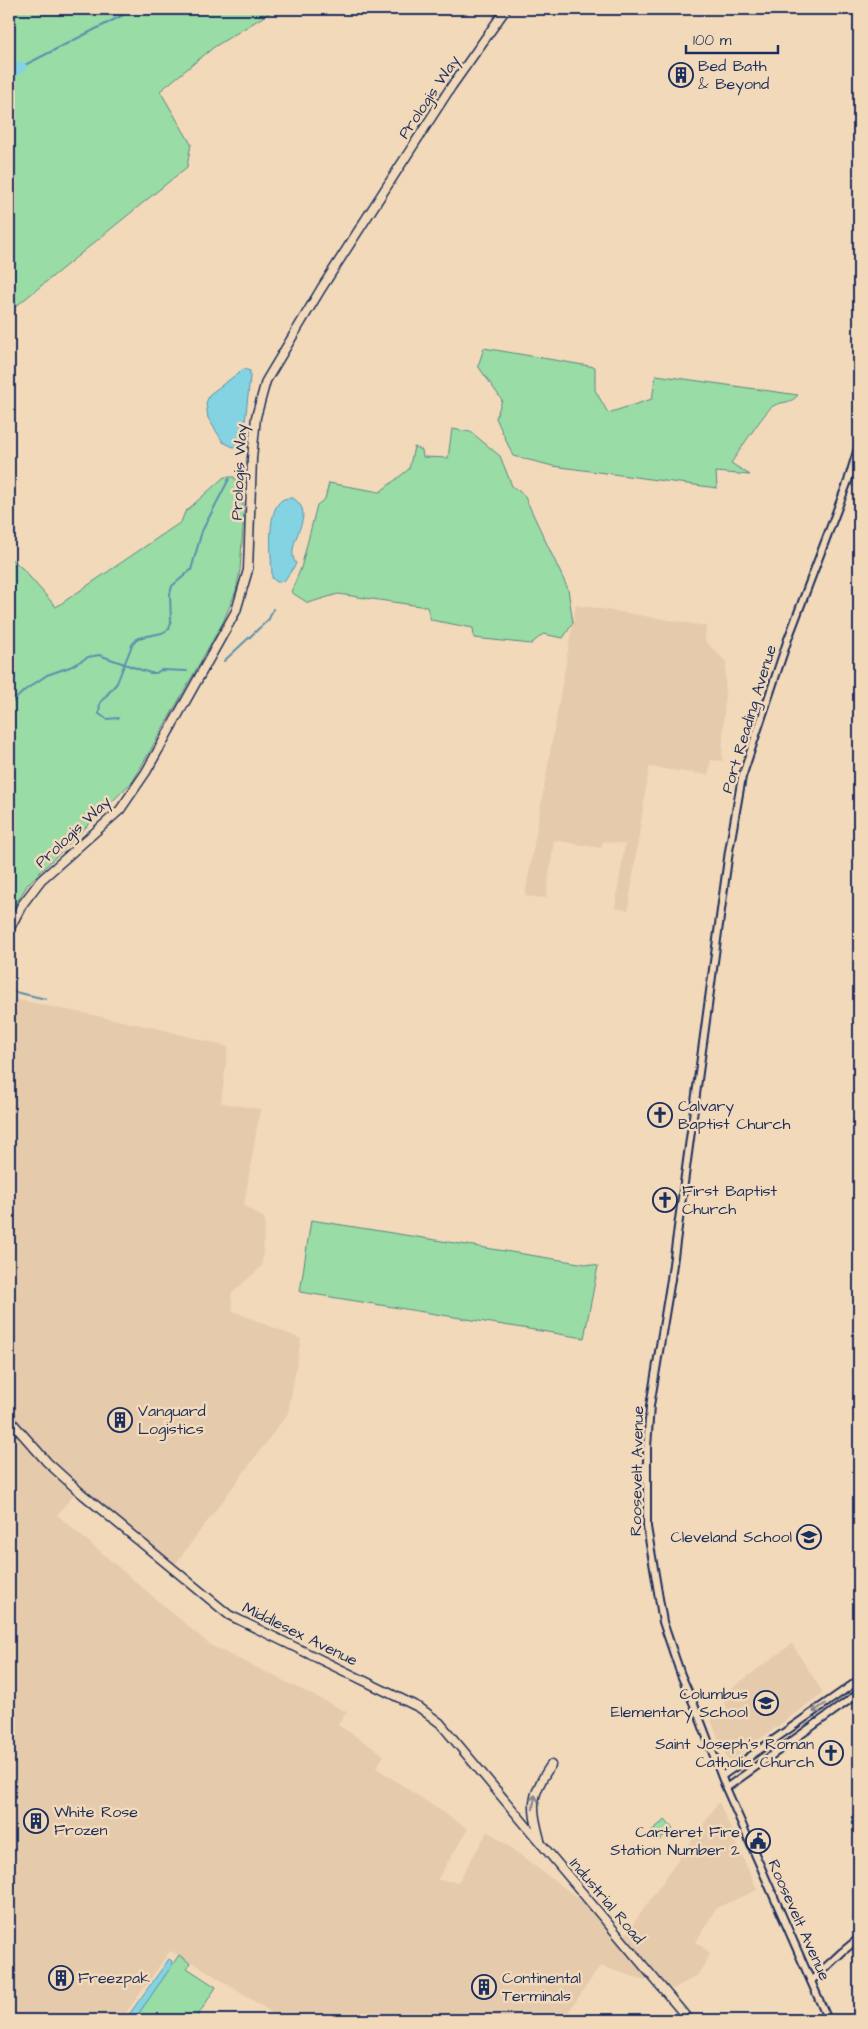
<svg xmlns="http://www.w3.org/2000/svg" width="868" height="2029" font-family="'Architects Daughter',sans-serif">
	<rect width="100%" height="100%" fill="#f2d9ba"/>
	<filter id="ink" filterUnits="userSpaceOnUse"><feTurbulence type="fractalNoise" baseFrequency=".02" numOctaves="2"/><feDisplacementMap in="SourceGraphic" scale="10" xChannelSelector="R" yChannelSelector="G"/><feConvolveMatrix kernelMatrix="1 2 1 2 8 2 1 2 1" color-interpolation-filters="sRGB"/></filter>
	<g filter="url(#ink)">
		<!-- built -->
		<g fill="#e5caac">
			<polygon points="576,605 706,626 705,641 726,662 722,761 711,760 708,775 649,767 628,910 615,908 625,844 603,841 601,848 554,840 546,898 525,896"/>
			<polygon points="9,998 160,1029 228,1047 221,1103 260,1109 244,1205 265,1219 262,1266 231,1294 233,1311 301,1339 288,1413 171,1570 75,1493 57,1515 210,1645 347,1712 338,1725 384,1755 376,1768 468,1829 437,1880 458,1882 488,1831 626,1934 719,1802 757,1890 716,1908 696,1942 710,1953 698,1975 673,1989 600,1966 563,2020 283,2020 199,1966 170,1951 121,2020 9,2020"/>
			<polygon points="792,1644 823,1693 733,1759 727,1759 711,1720 728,1711 721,1696"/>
		</g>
		<!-- green -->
		<g fill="#99dca6" stroke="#5a8682">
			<polygon points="9,9 276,9 214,47 160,91 191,144 187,167 9,312"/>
			<path d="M484 348 595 367V390L608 413 652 399 656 375 798 395C791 404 782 401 773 406 765 411 738 453 731 463L750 475 716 472 717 488 553 466 513 456 496 418 502 400 478 366Z"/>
			<polygon points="452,429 471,432 500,456 512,486 524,495 568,589 573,623 563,638 543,634 531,644 474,638 473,628 431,620 427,607 338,594 308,603 291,592 301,568 317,505 325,499 329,483 380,492 409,469 414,447 422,450 423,457 448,458"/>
			<polygon points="224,477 234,477 241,488 244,513 240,570 236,591 223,622 133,781 28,884 9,915 9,614 11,612 9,609 9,557 22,568 56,607 181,522 185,512"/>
			<polygon points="311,1220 598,1266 584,1338 300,1292"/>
			<polygon points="665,1820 673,1829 659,1840 651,1831"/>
			<polygon points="179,1955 190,1963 187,1968 216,1987 195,2020 134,2020"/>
		</g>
		<!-- water -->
		<g fill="#84d3e2" stroke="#5a91ad">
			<polygon points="244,369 250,371 250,377 243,441 241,444 233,447 223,442 208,418 206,403 210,394"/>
			<path d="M293 498C320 516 282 542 296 564L284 581 277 582 272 578C272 559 265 512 282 500 285 498 289 498 293 498Z"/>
			<polygon points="169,1959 172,1961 171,1967 134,2020 125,2020"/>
		</g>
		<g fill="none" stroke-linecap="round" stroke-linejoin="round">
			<!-- stream -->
			<g stroke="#5a91ad" stroke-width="2">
				<polyline points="21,67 135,9"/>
				<polyline points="224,661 269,619 273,609"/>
				<polyline points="9,705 25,690 47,675 70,667 88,657 99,655 150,673 156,673 161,670 187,671"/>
				<polyline points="118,718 107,719 99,714 100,703 117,683 132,645 138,638 162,633 169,629 171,623 170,594 172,586 191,570 202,531 229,479"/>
				<polyline points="15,992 46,999"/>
			</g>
			<!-- river -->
			<polyline stroke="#84d3e2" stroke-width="11" points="9,73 21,67"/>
			<defs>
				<g id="tertiary">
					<polyline points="722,1776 859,1680"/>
					<polyline points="726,1788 859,1693"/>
					<polyline points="811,1981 842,1952 859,1938"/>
					<polyline points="828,2020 726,1788 698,1714 681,1675 663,1622 647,1527 647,1447 650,1406 671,1279 729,851 742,777 788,639 848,481 859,445"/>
				</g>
				<g id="secondary">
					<polyline points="9,930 22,905 41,880 120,810 146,772 236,611 248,570 252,458 256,417 266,381 321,289 371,211 451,87 506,9"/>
					<polyline points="9,1419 47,1462 81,1493 229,1615 420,1708 440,1723 689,2020"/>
					<path d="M540 1840C531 1805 530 1796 551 1765"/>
				</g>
			</defs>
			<!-- tertiary casing -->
			<use href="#tertiary" stroke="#1b2f5e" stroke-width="10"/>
			<!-- secondary casing -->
			<use href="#secondary" stroke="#1b2f5e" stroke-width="11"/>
			<!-- tertiary -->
			<use href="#tertiary" stroke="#f2d9ba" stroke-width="6"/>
			<!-- secondary -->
			<use href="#secondary" stroke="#f2d9ba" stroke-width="8"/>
		</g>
		<!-- one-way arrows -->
		<defs><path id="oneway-shaft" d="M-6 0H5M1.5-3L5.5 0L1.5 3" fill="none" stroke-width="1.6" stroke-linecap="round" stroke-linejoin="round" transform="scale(1.25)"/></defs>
		<g stroke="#86848c">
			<use href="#oneway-shaft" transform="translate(819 1708) rotate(145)"/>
			<use href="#oneway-shaft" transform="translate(534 1802) rotate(-81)"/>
		</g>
	</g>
	<!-- icons -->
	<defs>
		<symbol id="building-ring" viewBox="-11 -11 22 22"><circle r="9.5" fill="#f2d9ba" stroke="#1b2f5e" stroke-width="1.5"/><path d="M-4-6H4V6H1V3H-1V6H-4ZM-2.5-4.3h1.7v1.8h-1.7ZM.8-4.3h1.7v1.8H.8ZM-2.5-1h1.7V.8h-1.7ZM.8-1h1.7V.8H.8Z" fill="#1b2f5e"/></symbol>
		<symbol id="church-ring" viewBox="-11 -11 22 22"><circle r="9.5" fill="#f2d9ba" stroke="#1b2f5e" stroke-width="1.5"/><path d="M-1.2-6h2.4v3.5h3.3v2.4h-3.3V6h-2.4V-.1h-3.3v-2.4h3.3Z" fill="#1b2f5e"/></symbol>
		<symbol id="school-ring" viewBox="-11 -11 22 22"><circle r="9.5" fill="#f2d9ba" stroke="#1b2f5e" stroke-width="1.5"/><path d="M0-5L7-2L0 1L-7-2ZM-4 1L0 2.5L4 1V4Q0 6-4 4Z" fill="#1b2f5e"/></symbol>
		<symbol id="civic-ring" viewBox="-11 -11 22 22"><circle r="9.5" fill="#f2d9ba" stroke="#1b2f5e" stroke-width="1.5"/><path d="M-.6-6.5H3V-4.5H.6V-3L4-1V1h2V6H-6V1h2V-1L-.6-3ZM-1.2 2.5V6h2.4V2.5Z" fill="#1b2f5e"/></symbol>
	</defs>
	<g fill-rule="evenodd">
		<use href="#building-ring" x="667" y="61" width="28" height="28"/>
		<use href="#church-ring" x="646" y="1101" width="28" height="28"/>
		<use href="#church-ring" x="651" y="1186" width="28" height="28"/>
		<use href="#building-ring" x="106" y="1406" width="28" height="28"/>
		<use href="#school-ring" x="795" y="1523" width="28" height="28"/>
		<use href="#school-ring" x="752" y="1689" width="28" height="28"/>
		<use href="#church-ring" x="817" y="1739" width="28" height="28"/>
		<use href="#building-ring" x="22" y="1807" width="28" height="28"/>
		<use href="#civic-ring" x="744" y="1827" width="28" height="28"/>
		<use href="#building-ring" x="47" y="1964" width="28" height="28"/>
		<use href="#building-ring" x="470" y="1973" width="28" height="28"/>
	</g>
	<g text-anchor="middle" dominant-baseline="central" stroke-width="5" stroke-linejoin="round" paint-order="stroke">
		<!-- poi labels -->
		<g font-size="16" fill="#1b2f5e" stroke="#f2d9ba" text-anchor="start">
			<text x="698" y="66">Bed Bath<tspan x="698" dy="18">&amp; Beyond</tspan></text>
			<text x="678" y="1106">Calvary<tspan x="678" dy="18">Baptist Church</tspan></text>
			<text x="682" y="1191">First Baptist<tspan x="682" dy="18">Church</tspan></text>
			<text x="138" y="1411">Vanguard<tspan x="138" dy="18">Logistics</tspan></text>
			<text x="792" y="1537" text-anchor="end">Cleveland School</text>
			<text x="748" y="1694" text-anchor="end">Columbus<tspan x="748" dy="18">Elementary School</tspan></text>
			<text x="814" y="1744" text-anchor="end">Saint Joseph's Roman<tspan x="814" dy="18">Catholic Church</tspan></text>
			<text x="54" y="1812">White Rose<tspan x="54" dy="18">Frozen</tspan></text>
			<text x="740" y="1832" text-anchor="end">Carteret Fire<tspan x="740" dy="18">Station Number 2</tspan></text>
			<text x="78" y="1978">Freezpak</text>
			<text x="502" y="1978">Continental<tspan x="502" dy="18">Terminals</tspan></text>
		</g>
		<!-- street labels -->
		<g font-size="16" fill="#1b2f5e" stroke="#f2d9ba">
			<text transform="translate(429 97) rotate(-56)">Prologis Way</text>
			<text transform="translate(239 472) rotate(-87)">Prologis Way</text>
			<text transform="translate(749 719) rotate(-73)">Port Reading Avenue</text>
			<text transform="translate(73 832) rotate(-43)">Prologis Way</text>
			<text transform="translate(637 1471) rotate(-89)">Roosevelt Avenue</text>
			<text transform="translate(300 1634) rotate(26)">Middlesex Avenue</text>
			<text transform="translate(607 1901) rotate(50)">Industrial Road</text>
			<text transform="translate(799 1920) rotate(66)">Roosevelt Avenue</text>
		</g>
	</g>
	<!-- margin -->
	<rect width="868" height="2029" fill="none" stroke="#f2d9ba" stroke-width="30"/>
	<rect x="15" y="15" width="838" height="1999" fill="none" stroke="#1b2f5e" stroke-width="2" filter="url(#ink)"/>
	<!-- scale -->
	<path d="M686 45v8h92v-8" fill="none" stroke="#1b2f5e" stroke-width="2.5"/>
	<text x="693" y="45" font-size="15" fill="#1b2f5e" stroke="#f2d9ba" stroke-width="4" paint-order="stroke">100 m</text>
</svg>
